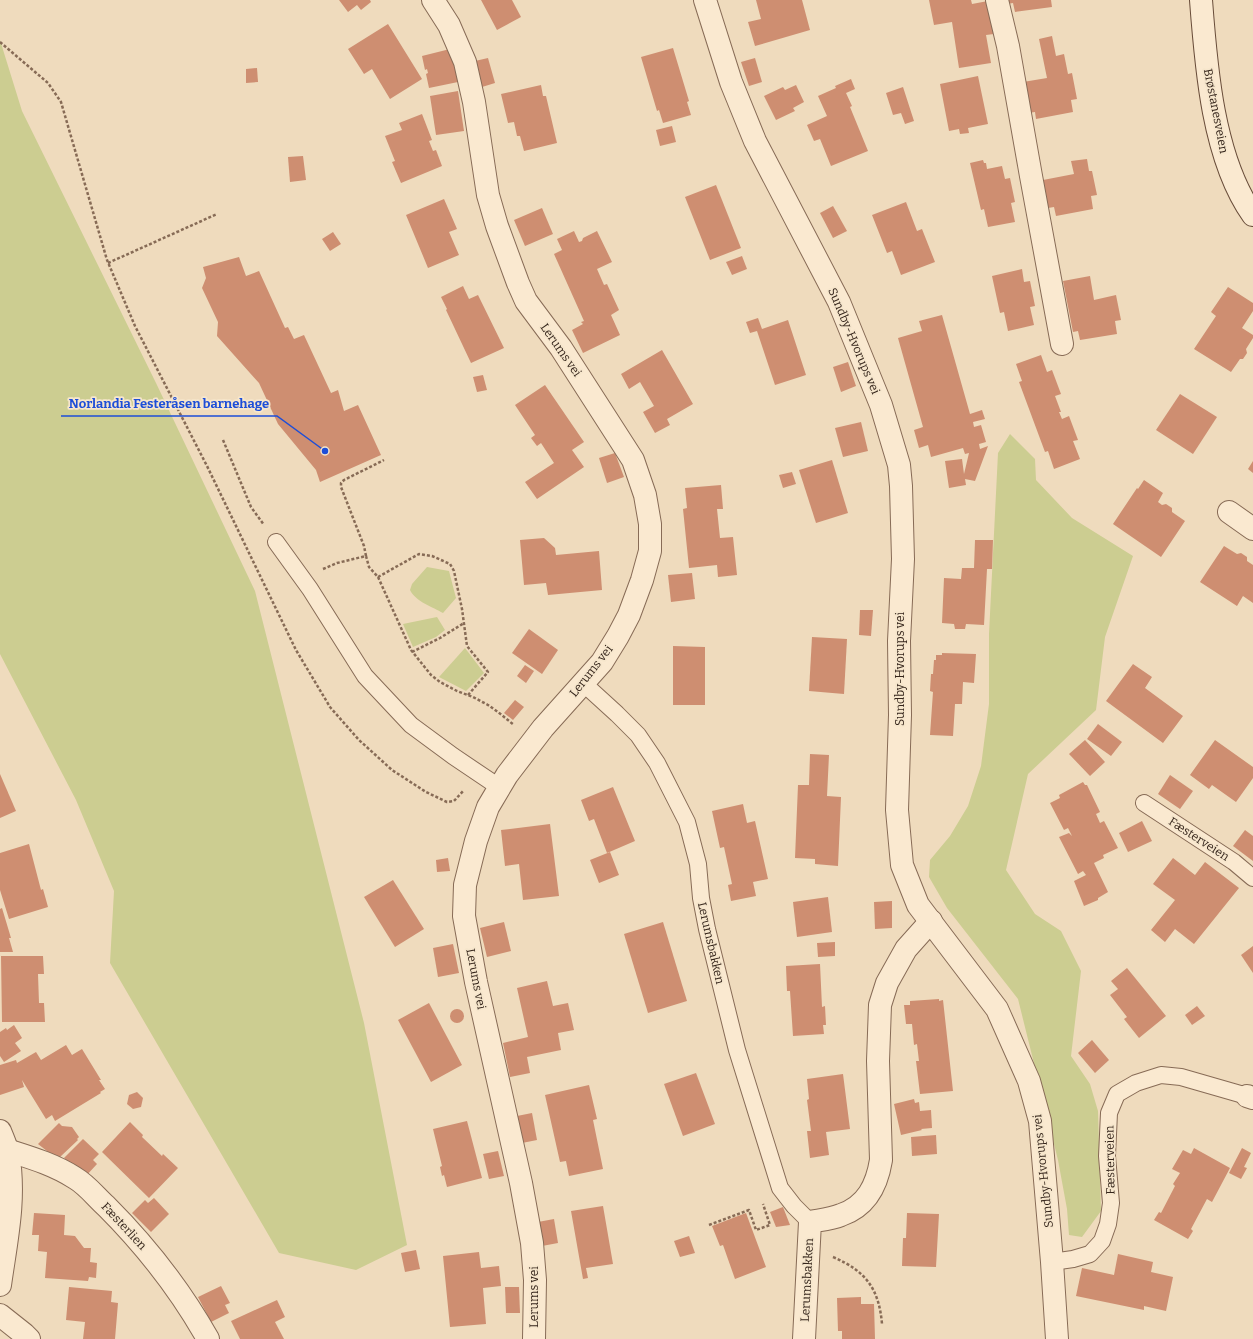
<svg xmlns="http://www.w3.org/2000/svg" width="1253" height="1339" font-family="Bitter,serif">
	<rect width="100%" height="100%" fill="#efdbbd"/>
	<!-- green -->
	<g fill="#cccd91">
		<polygon points="0,40 22,111 156,383 255,591 364,1023 407,1245 356,1270 279,1253 110,963 114,891 76,800 0,654"/>
		<polygon points="1010,434 1035,459 1036,480 1072,518 1133,556 1105,637 1096,710 1028,774 1006,870 1035,914 1061,931 1081,971 1071,1056 1090,1084 1098,1111 1101,1211 1082,1237 1069,1235 1067,1209 1058,1160 1018,999 947,908 929,877 930,860 950,836 968,806 981,766 989,704 989,634 998,453"/>
		<path d="M427 567 449 571 456 598 443 613C433 607 416 602 410 590L412 584Z"/>
		<polygon points="437,617 445,630 436,637 413,647 403,624"/>
		<polygon points="465,648 484,673 466,691 439,677"/>
	</g>
	<!-- building -->
	<g fill="#ce8e71">
		<polygon points="339,0 370,0 371,2 361,10 357,5 348,12"/>
		<polygon points="481,0 512,0 521,17 497,30"/>
		<polygon points="756,0 802,0 810,30 755,46 748,22 761,19"/>
		<polygon points="929,0 971,0 972,4 988,1 994,34 986,35 991,63 959,68 952,22 934,25"/>
		<polygon points="1007,0 1051,0 1052,7 1015,12 1013,3 1007,4"/>
		<polygon points="388,24 422,79 390,99 372,69 364,74 348,49"/>
		<polygon points="1052,36 1056,56 1064,54 1068,74 1072,73 1077,99 1071,100 1073,112 1036,119 1035,112 1028,113 1023,82 1047,78 1039,39"/>
		<polygon points="673,48 689,101 687,102 691,115 663,123 659,110 657,111 641,57"/>
		<polygon points="450,49 458,82 429,88 426,74 428,73 427,69 425,70 422,56"/>
		<polygon points="488,58 495,83 482,87 475,61"/>
		<polygon points="755,58 762,82 749,86 741,62"/>
		<polygon points="257,68 258,82 246,83 246,69"/>
		<polygon points="978,76 988,124 968,128 969,133 960,134 959,129 949,131 940,84"/>
		<polygon points="851,79 855,89 846,93 852,106 850,107 868,151 831,166 820,139 814,141 807,125 827,116 818,96 836,88 835,86"/>
		<polygon points="541,85 543,96 546,96 557,143 524,151 520,136 517,136 514,122 508,123 501,94"/>
		<polygon points="796,85 804,102 793,108 795,111 776,120 764,96 783,87 785,90"/>
		<polygon points="903,87 914,121 905,124 901,113 893,115 886,93"/>
		<polygon points="458,91 464,131 436,135 430,96"/>
		<polygon points="422,114 432,140 429,141 433,151 436,150 442,166 401,183 392,162 395,161 385,136 402,130 399,123"/>
		<polygon points="672,126 676,142 660,146 656,130"/>
		<polygon points="303,156 306,180 290,182 288,157"/>
		<polygon points="1087,159 1089,171 1092,171 1097,195 1091,196 1093,209 1056,216 1054,207 1048,208 1043,180 1074,174 1071,161"/>
		<polygon points="983,160 984,163 986,163 987,169 1002,166 1005,179 1010,178 1015,202 1011,203 1015,222 988,227 984,209 981,210 970,163"/>
		<polygon points="716,185 741,248 710,260 685,197"/>
		<polygon points="444,199 457,229 449,232 459,255 428,268 406,215"/>
		<polygon points="906,202 917,231 922,229 935,262 901,275 892,251 887,253 872,215"/>
		<polygon points="833,206 847,231 833,238 820,213"/>
		<polygon points="542,208 553,234 525,246 514,220"/>
		<polygon points="574,231 579,242 582,241 583,238 597,231 612,262 597,269 604,285 607,284 619,310 611,315 620,335 583,353 572,330 583,324 581,322 584,321 554,254 562,250 557,239"/>
		<polygon points="333,232 341,244 330,251 322,239"/>
		<polygon points="742,256 747,269 732,275 726,262"/>
		<polygon points="239,257 246,276 259,271 285,328 288,327 294,339 304,335 331,393 338,390 344,411 358,405 381,455 320,482 316,470 278,424 259,383 217,336 218,322 202,288 206,278 203,267"/>
		<polygon points="1022,269 1024,282 1030,281 1035,306 1030,307 1034,325 1008,331 1004,312 1000,313 992,276"/>
		<polygon points="1090,276 1094,300 1116,295 1121,320 1115,321 1117,334 1080,340 1078,331 1073,332 1063,281"/>
		<polygon points="463,286 469,299 478,295 504,348 471,363 446,310 447,309 441,297"/>
		<polygon points="1228,287 1253,303 1253,311 1242,328 1253,335 1253,338 1246,349 1247,353 1243,359 1240,359 1231,372 1194,349 1216,316 1211,312"/>
		<polygon points="942,315 970,414 982,410 985,419 973,422 974,427 981,425 986,442 979,444 980,449 988,446 975,481 965,479 966,485 949,488 945,461 962,459 964,474 969,453 965,454 963,448 931,457 928,445 919,448 914,430 923,427 898,338 922,331 919,321"/>
		<polygon points="758,318 762,329 788,320 806,375 775,385 757,331 750,333 746,322"/>
		<polygon points="662,350 693,404 667,419 670,425 655,433 643,412 654,406 640,382 629,389 621,374"/>
		<polygon points="1041,355 1047,372 1052,370 1061,394 1055,396 1061,412 1059,412 1062,419 1069,416 1078,440 1073,441 1080,459 1054,469 1048,451 1045,452 1019,382 1022,381 1016,364"/>
		<polygon points="848,362 856,386 841,392 833,367"/>
		<polygon points="483,375 487,390 477,392 473,377"/>
		<polygon points="545,385 584,442 572,450 584,467 537,499 525,482 554,463 541,443 537,446 531,438 535,435 515,405"/>
		<polygon points="1180,394 1217,417 1193,454 1156,430"/>
		<polygon points="861,422 868,451 843,457 835,428"/>
		<polygon points="615,453 624,477 607,483 599,458"/>
		<polygon points="832,460 848,513 816,523 799,470"/>
		<polygon points="1253,461 1253,473 1248,469"/>
		<polygon points="792,472 796,484 783,488 779,475"/>
		<polygon points="1144,480 1163,493 1158,502 1162,505 1166,504 1172,508 1172,512 1185,521 1161,557 1113,524 1137,488 1138,489"/>
		<polygon points="721,485 723,509 717,509 720,538 733,537 737,575 718,577 717,565 689,568 683,509 687,508 685,488"/>
		<polygon points="544,538 555,548 556,555 599,551 602,590 548,595 546,583 524,585 520,540"/>
		<polygon points="975,540 993,540 992,569 987,569 984,625 966,624 965,629 955,629 954,624 942,623 944,578 961,579 962,568 974,568"/>
		<polygon points="1224,546 1237,554 1241,553 1247,557 1247,561 1253,565 1253,603 1243,596 1237,606 1200,582"/>
		<polygon points="692,573 695,599 671,602 668,575"/>
		<polygon points="860,610 873,610 871,636 859,635"/>
		<polygon points="529,629 558,650 542,674 512,653"/>
		<polygon points="812,637 847,639 844,694 809,691"/>
		<polygon points="673,646 705,647 705,705 673,705"/>
		<polygon points="942,653 976,654 974,683 963,682 962,704 955,704 953,736 930,735 933,692 930,691 931,674 933,674 934,660 936,660 936,655 942,655"/>
		<polygon points="1133,664 1152,677 1145,688 1183,716 1163,743 1106,701"/>
		<polygon points="525,665 534,671 526,683 517,676"/>
		<polygon points="515,700 524,707 513,720 504,713"/>
		<polygon points="1098,724 1122,742 1111,756 1087,739"/>
		<polygon points="1085,740 1105,762 1090,776 1069,754"/>
		<polygon points="1215,740 1253,767 1253,778 1236,802 1212,785 1209,789 1190,775"/>
		<polygon points="810,754 829,755 827,796 841,797 838,866 815,864 815,859 795,858 798,785 809,785"/>
		<polygon points="0,774 16,811 0,818"/>
		<polygon points="1170,775 1193,791 1180,809 1158,794"/>
		<polygon points="1083,782 1085,785 1087,785 1100,812 1096,814 1100,823 1104,821 1118,848 1103,855 1104,858 1094,863 1108,892 1098,898 1098,900 1084,906 1074,881 1086,875 1083,871 1078,874 1059,837 1069,833 1072,836 1068,828 1064,830 1050,803 1060,798 1059,795"/>
		<polygon points="613,787 635,841 607,853 594,819 589,821 581,800"/>
		<polygon points="743,804 747,823 755,821 768,879 753,882 756,896 731,901 728,885 732,884 724,847 720,848 712,811"/>
		<polygon points="1142,821 1152,841 1128,852 1119,833"/>
		<polygon points="550,824 559,896 523,900 519,864 505,866 501,830"/>
		<polygon points="1245,830 1253,836 1253,861 1233,846"/>
		<polygon points="29,844 41,890 43,889 48,907 9,919 0,890 0,853"/>
		<polygon points="610,852 619,875 599,883 590,860"/>
		<polygon points="448,858 450,871 437,872 436,860"/>
		<polygon points="1173,858 1195,875 1205,862 1239,888 1194,944 1175,929 1165,942 1151,930 1175,900 1153,884"/>
		<polygon points="393,880 424,929 395,947 364,897"/>
		<polygon points="828,897 832,932 797,937 793,902"/>
		<polygon points="892,901 892,928 875,929 874,902"/>
		<polygon points="2,908 11,938 9,938 13,952 0,952 0,909"/>
		<polygon points="504,922 511,951 487,957 480,928"/>
		<polygon points="663,922 687,1001 648,1013 624,934"/>
		<polygon points="835,942 835,956 818,957 817,943"/>
		<polygon points="453,944 459,973 438,977 433,948"/>
		<polygon points="1253,946 1253,973 1241,955"/>
		<polygon points="1,956 43,956 44,974 38,974 39,1003 44,1003 45,1022 2,1022"/>
		<polygon points="820,964 822,1007 825,1006 826,1025 823,1025 824,1034 793,1036 790,991 787,991 786,966"/>
		<polygon points="1127,968 1166,1016 1139,1038 1124,1019 1127,1017 1110,995 1118,989 1111,981"/>
		<polygon points="547,981 553,1006 568,1003 574,1030 558,1033 561,1050 527,1057 530,1073 510,1077 503,1043 528,1037 517,988"/>
		<polygon points="939,999 939,1001 943,1000 953,1091 920,1094 916,1061 919,1061 917,1044 914,1045 912,1024 906,1024 904,1005 910,1005 910,1001"/>
		<polygon points="429,1003 462,1065 431,1082 398,1020"/>
		<polygon points="1197,1006 1205,1016 1192,1025 1185,1015"/>
		<circle cx="457" cy="1016" r="7"/>
		<polygon points="14,1025 22,1038 15,1043 21,1051 4,1062 0,1056 0,1032 6,1028 7,1030"/>
		<polygon points="1092,1040 1109,1060 1095,1073 1078,1053"/>
		<polygon points="66,1045 72,1055 82,1049 101,1080 99,1080 105,1089 100,1092 101,1093 55,1121 52,1115 46,1119 22,1080 24,1087 0,1095 0,1065 16,1060 17,1063 36,1052 41,1060"/>
		<polygon points="696,1073 715,1124 683,1136 664,1084"/>
		<polygon points="843,1074 850,1129 826,1132 829,1155 810,1158 807,1131 811,1131 807,1100 809,1099 807,1079"/>
		<polygon points="589,1085 597,1119 593,1120 603,1169 569,1176 566,1161 560,1162 545,1095"/>
		<polygon points="137,1092 143,1098 141,1107 133,1109 127,1104 129,1095"/>
		<polygon points="914,1099 915,1103 919,1102 920,1111 931,1110 932,1128 921,1129 922,1130 901,1135 894,1104"/>
		<polygon points="532,1113 537,1140 522,1143 517,1116"/>
		<polygon points="467,1121 482,1178 447,1187 444,1175 442,1176 440,1167 442,1166 433,1129"/>
		<polygon points="130,1122 143,1135 142,1137 162,1156 163,1154 178,1168 149,1198 102,1152"/>
		<polygon points="59,1123 62,1126 72,1127 79,1137 77,1139 78,1140 60,1157 52,1155 38,1144"/>
		<polygon points="936,1135 937,1154 912,1156 911,1137"/>
		<polygon points="83,1139 99,1154 93,1160 97,1164 85,1177 64,1158"/>
		<polygon points="1194,1148 1230,1168 1212,1202 1207,1199 1191,1229 1193,1231 1188,1239 1154,1220 1159,1212 1161,1213 1175,1186 1173,1184 1180,1173 1172,1169 1183,1150 1191,1154"/>
		<polygon points="1242,1148 1251,1153 1244,1167 1247,1168 1241,1179 1229,1173"/>
		<polygon points="498,1151 504,1176 489,1179 483,1154"/>
		<polygon points="154,1198 169,1214 151,1232 132,1213 145,1200 148,1203"/>
		<polygon points="603,1206 613,1264 586,1268 588,1278 583,1279 571,1211"/>
		<polygon points="783,1207 790,1225 776,1227 770,1212"/>
		<polygon points="34,1213 65,1215 64,1235 75,1236 84,1248 91,1248 90,1262 97,1263 96,1278 89,1277 88,1281 45,1278 47,1252 38,1251 39,1235 32,1235"/>
		<polygon points="746,1213 766,1267 735,1279 723,1245 720,1246 712,1226"/>
		<polygon points="907,1213 939,1214 936,1267 902,1266 903,1238 906,1238"/>
		<polygon points="554,1219 558,1243 542,1246 538,1222"/>
		<polygon points="689,1236 695,1253 680,1257 674,1241"/>
		<polygon points="416,1250 420,1269 405,1272 401,1253"/>
		<polygon points="479,1252 481,1268 499,1266 501,1286 483,1288 486,1324 450,1327 443,1256"/>
		<polygon points="1118,1254 1153,1262 1151,1272 1173,1277 1166,1311 1144,1306 1144,1310 1076,1296 1082,1268 1114,1275"/>
		<polygon points="221,1286 230,1303 225,1305 229,1313 211,1322 198,1297"/>
		<polygon points="69,1287 112,1291 111,1302 118,1303 115,1339 83,1339 85,1322 66,1320"/>
		<polygon points="505,1287 519,1287 520,1313 506,1313"/>
		<polygon points="861,1297 861,1304 874,1304 875,1339 842,1339 842,1331 838,1331 837,1298"/>
		<polygon points="277,1300 285,1317 275,1322 284,1339 240,1339 231,1321"/>
	</g>
	<g fill="none" stroke-linecap="round" stroke-linejoin="round">
		<defs>
			<g id="lane">
				<polyline points="276,542 310,589 365,676 411,725 453,756 499,787"/>
				<polyline points="583,683 617,714 638,735 657,763 687,822 698,864 701,898 707,929 737,1050 780,1188 794,1206 810,1222"/>
				<polyline points="1144,803 1234,862 1253,878"/>
				<polyline points="1052,1262 1073,1259 1090,1254 1102,1241 1108,1224 1111,1203 1107,1156 1109,1113 1117,1094 1136,1083 1161,1075 1181,1077 1247,1096"/>
			</g>
			<g id="street">
				<polyline points="433,0 449,25 465,62 474,102 488,195 497,226 518,283 526,301 561,348 633,460 645,495 650,524 650,551 642,580 629,615 618,636 602,662 543,728 507,775 488,807 476,841 465,885 464,916 476,982 521,1183 532,1243 535,1280 534,1339"/>
				<polyline points="705,0 731,82 755,141 839,302 881,405 899,465 901,486 903,559 899,641 900,715 897,810 902,865 918,905 997,1009 1029,1081 1040,1121 1052,1262 1057,1339"/>
				<polyline points="997,0 1008,46 1031,176 1062,344"/>
				<polyline points="1229,512 1253,529"/>
				<polyline points="1247,1096 1253,1098"/>
				<path d="M0 1131C3 1139 7 1147 8 1154 16 1198 6 1242 0 1285"/>
				<path d="M8 1153 10 1151C32 1158 55 1165 75 1178 87 1185 96 1197 106 1206 146 1246 181 1291 208 1339"/>
				<polyline points="0,1315 24,1334 29,1339"/>
				<path d="M804 1339 810 1222C820 1220 831 1219 841 1215 867 1206 877 1185 881 1160L878 1061 880 1005 887 983 906 949 931 921"/>
			</g>
			<path id="secondary" d="M1201 0C1206 67 1213 159 1253 215"/>
		</defs>
		<!-- lane casing -->
		<use href="#lane" stroke="#876b56" stroke-width="18"/>
		<!-- street casing -->
		<use href="#street" stroke="#876b56" stroke-width="24"/>
		<!-- secondary casing -->
		<use href="#secondary" stroke="#684c39" stroke-width="24"/>
		<!-- path -->
		<g stroke="#876b56" stroke-width="2.5" stroke-dasharray="3 2" stroke-linecap="butt">
			<polyline points="0,42 48,83 61,102 107,260 135,326 207,466 296,650 330,707 359,740 392,770 426,792 447,802 454,801 464,790"/>
			<polyline points="108,263 217,214"/>
			<polyline points="223,440 251,507 264,525"/>
			<polyline points="366,556 364,546 341,487 341,483 344,480 384,460"/>
			<polyline points="323,569 337,563 366,556 369,567 378,577 411,650 431,675 440,682 457,691 473,697 488,705 498,712 514,725"/>
			<polyline points="378,577 419,554 432,556 450,564 454,571 462,609 467,646 488,672 468,695"/>
			<polyline points="412,652 440,638 464,623"/>
			<polyline points="709,1225 749,1210 756,1230 770,1225 763,1204"/>
			<path d="M833 1257C866 1271 879 1289 882 1324"/>
		</g>
		<!-- lane -->
		<use href="#lane" stroke="#fae9d0" stroke-width="16"/>
		<!-- street -->
		<use href="#street" stroke="#fae9d0" stroke-width="22"/>
		<!-- secondary -->
		<use href="#secondary" stroke="#fae9d0" stroke-width="22"/>
	</g>
	<g text-anchor="middle" dominant-baseline="central" stroke-width="3.5" stroke-linejoin="round" paint-order="stroke">
		<!-- street labels -->
		<g font-size="12" fill="#35251b" stroke="#f6e6cc">
			<text transform="translate(1216 111) rotate(79)">Brøstanesveien</text>
			<text transform="translate(854 341) rotate(67)">Sundby-Hvorups vei</text>
			<text transform="translate(561 350) rotate(55)">Lerums vei</text>
			<text transform="translate(900 669) rotate(-90)">Sundby-Hvorups vei</text>
			<text transform="translate(591 671) rotate(-52)">Lerums vei</text>
			<text transform="translate(1199 839) rotate(33)">Fæsterveien</text>
			<text transform="translate(711 943) rotate(77)">Lerumsbakken</text>
			<text transform="translate(476 979) rotate(79)">Lerums vei</text>
			<text transform="translate(1110 1160) rotate(-91)">Fæsterveien</text>
			<text transform="translate(1043 1171) rotate(-96)">Sundby-Hvorups vei</text>
			<text transform="translate(124 1226) rotate(47)">Fæsterlien</text>
			<text transform="translate(807 1280) rotate(-87)">Lerumsbakken</text>
			<text transform="translate(534 1297) rotate(-90)">Lerums vei</text>
		</g>
	</g>
	<!-- callouts -->
	<path fill="none" stroke="#1d4ed8" stroke-width="1.5" d="M325 451L277 416H61"/>
	<circle fill="#1d4ed8" stroke="#f6e6cc" stroke-width="1.5" cx="325" cy="451" r="4"/>
	<g font-size="13" text-anchor="middle" font-weight="bold" fill="#1d4ed8" stroke="#f6e6cc" stroke-width="3.5" stroke-linejoin="round" paint-order="stroke">
		<text x="169" y="408">Norlandia Festeråsen barnehage</text>
	</g>
</svg>
